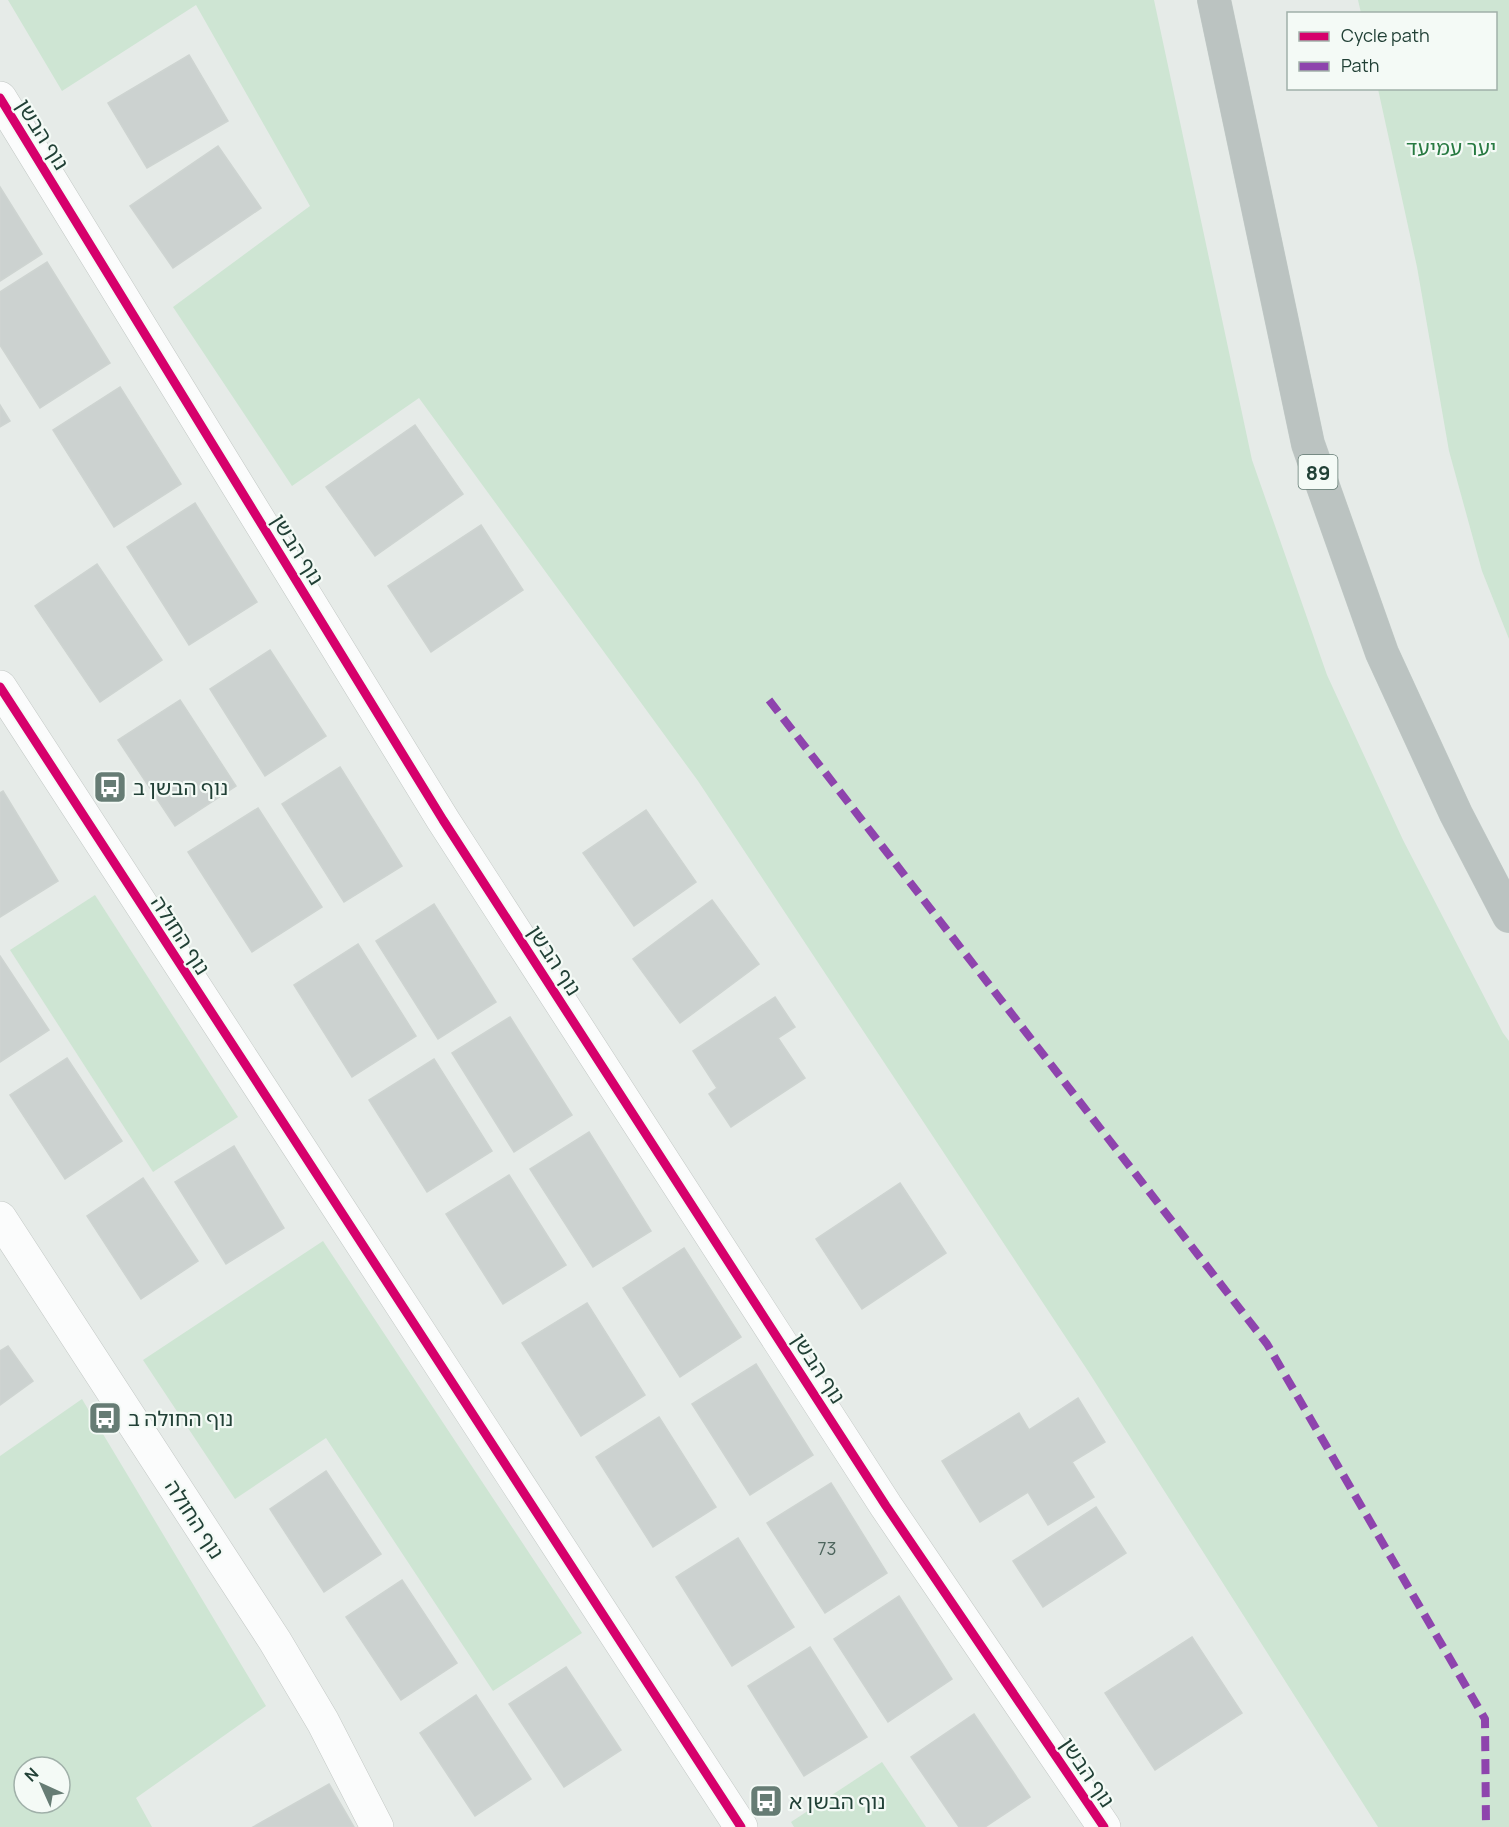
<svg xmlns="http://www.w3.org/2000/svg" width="1509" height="1827" font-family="Manrope,'Noto Sans Hebrew',sans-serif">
	<rect width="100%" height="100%" fill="#e6ebe8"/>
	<!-- green -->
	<g fill="#cee5d3" fill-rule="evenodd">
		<polygon points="8,0 1154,0 1252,460 1327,675 1403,840 1503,1033 1509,1041 1509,1827 1378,1827 1088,1371 698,781 419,398 292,486 173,307 310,206 196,5 62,91"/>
		<polygon points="1358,0 1509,0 1509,639 1482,571 1449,451 1417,267 1378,89 1496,88 1496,14 1361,13"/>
		<polygon points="95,895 238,1117 153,1172 10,950"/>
		<polygon points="323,1241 582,1633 493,1691 326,1438 235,1499 143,1360"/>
		<path d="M82 1399 266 1706 136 1798 152 1827H0V1456ZM24 1767H60V1803H24Z"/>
		<polygon points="882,1762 926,1827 794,1827 791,1822"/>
	</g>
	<!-- building -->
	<g fill="#ccd2d0" stroke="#ced4d1" stroke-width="1.5">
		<polygon points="189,55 228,121 147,168 108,103"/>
		<polygon points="218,146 261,208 173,268 130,206"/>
		<polygon points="0,187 42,254 0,281"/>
		<polygon points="47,262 110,363 40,408 0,345 0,292"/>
		<polygon points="120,387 181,484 114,527 53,430"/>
		<polygon points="0,405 10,421 0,427"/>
		<polygon points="415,425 463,494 375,556 326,487"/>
		<polygon points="195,503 257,602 189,645 127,547"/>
		<polygon points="481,525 523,590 431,652 388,586"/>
		<polygon points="97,564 162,660 100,702 35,606"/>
		<polygon points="270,650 326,736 265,776 210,689"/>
		<polygon points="180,700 236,786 175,826 118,740"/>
		<polygon points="340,767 402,866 344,902 282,804"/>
		<polygon points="3,791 58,881 0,917 0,793"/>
		<polygon points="258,808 322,907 252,952 188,852"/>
		<polygon points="646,810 696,882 634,926 583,853"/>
		<polygon points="712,900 759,964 680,1023 633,959"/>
		<polygon points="434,904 496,1002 438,1039 376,941"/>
		<polygon points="358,944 416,1036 352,1077 294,985"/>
		<polygon points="0,956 49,1030 0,1062"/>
		<polygon points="775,997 795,1027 778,1038 805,1078 731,1127 709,1094 717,1088 693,1051"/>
		<polygon points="510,1017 572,1115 514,1152 452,1053"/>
		<polygon points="67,1058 122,1141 65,1179 10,1095"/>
		<polygon points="434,1059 492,1151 427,1192 369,1100"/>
		<polygon points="589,1132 651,1231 593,1267 530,1169"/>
		<polygon points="234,1146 284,1228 226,1264 175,1182"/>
		<polygon points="509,1175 566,1265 503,1304 446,1214"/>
		<polygon points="143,1178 198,1261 141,1299 87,1216"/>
		<polygon points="900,1183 946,1253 862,1309 816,1239"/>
		<polygon points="684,1248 741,1337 680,1377 623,1288"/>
		<polygon points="587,1303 645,1395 581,1436 522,1343"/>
		<polygon points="8,1346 33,1381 0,1405 0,1351"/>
		<polygon points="756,1364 813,1455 750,1495 692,1404"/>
		<polygon points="1078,1398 1105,1442 1072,1462 1094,1497 1048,1525 1028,1492 980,1522 942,1461 1019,1413 1029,1430"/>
		<polygon points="659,1417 716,1507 653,1547 596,1457"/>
		<polygon points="326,1471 381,1554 324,1592 270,1509"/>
		<polygon points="831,1483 887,1573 825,1613 767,1523"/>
		<polygon points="1096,1507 1126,1553 1043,1607 1013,1561"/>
		<polygon points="738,1538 794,1627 732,1666 676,1577"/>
		<polygon points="402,1580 457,1663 401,1700 346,1617"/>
		<polygon points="899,1596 952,1679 888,1722 834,1639"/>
		<polygon points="1192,1637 1242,1713 1155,1770 1105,1693"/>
		<polygon points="810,1647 867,1737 804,1776 748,1686"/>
		<polygon points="566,1667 621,1750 564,1787 509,1704"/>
		<polygon points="476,1695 531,1779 475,1816 420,1733"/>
		<polygon points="974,1714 1030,1797 985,1827 959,1827 911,1757"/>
		<polygon points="329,1784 354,1827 253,1827"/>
	</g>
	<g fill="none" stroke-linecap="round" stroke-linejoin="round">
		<defs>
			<g id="street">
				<polyline points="0,98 443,820 886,1506 1104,1827"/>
				<polyline points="0,687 741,1827"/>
				<polyline points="0,1218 275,1641 323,1722 377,1827"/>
			</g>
			<polyline id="highway" points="1214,0 1308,444 1382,653 1456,814 1509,916"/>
		</defs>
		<!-- street casing -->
		<use href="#street" stroke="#c3c8c5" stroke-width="34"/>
		<!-- highway casing -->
		<use href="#highway" stroke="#c1cac7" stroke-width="34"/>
		<!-- street -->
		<use href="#street" stroke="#fbfcfc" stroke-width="33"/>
		<!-- highway -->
		<use href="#highway" stroke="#bbc3c1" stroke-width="33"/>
		<!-- quiet -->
		<polyline stroke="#8e44ad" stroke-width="8" stroke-dasharray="15 8" stroke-linecap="butt" points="769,700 1267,1344 1485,1719 1486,1827"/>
		<defs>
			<g id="cycleway">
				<polyline points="0,98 443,820 886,1506 1104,1827"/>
				<polyline points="0,687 741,1827"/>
			</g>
		</defs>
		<!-- cycleway casing -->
		<use href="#cycleway" stroke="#f4faf6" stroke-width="13"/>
		<!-- cycleway -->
		<use href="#cycleway" stroke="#d6006c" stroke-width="9"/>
	</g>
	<!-- icons -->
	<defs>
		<symbol id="bus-square" viewBox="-11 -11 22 22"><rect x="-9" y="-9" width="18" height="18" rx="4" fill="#667c74" stroke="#f4faf6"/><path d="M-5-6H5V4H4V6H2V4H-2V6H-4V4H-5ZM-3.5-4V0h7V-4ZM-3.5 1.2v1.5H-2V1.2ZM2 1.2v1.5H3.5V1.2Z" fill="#fff"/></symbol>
	</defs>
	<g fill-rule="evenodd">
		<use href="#bus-square" x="91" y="768" width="38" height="38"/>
		<use href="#bus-square" x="86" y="1399" width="38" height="38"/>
		<use href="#bus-square" x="747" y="1782" width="38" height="38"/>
	</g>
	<g text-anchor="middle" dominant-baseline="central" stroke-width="4.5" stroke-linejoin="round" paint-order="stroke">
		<!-- number labels -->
		<g font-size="18" fill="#4d655d">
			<text x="827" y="1548">73</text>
		</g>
		<!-- shield labels -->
		<rect fill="#f4faf6" stroke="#607870" stroke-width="1.5" x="1298.5" y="455" width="39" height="34" rx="4.5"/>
		<g font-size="20" font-weight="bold" fill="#214036">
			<text x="1318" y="472">89</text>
		</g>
		<!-- street labels -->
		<g font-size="21" fill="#214036" stroke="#f4faf6">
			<text transform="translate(43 134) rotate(58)">נוף הבשן</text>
			<text transform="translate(298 549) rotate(58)">נוף הבשן</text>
			<text transform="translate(181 935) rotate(57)">נוף החולה</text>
			<text transform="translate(555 960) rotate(57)">נוף הבשן</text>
			<text transform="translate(819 1368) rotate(57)">נוף הבשן</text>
			<text transform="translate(195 1519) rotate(57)">נוף החולה</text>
			<text transform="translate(1088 1772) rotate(56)">נוף הבשן</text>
		</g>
		<!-- park labels -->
		<g font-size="21" fill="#287a42" stroke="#f4faf6">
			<text x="1451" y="147">יער עמיעד</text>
		</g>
		<!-- poi labels -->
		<g font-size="21" fill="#214036" stroke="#f4faf6" text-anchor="start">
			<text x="133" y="787">נוף הבשן ב</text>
			<text x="128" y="1418">נוף החולה ב</text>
			<text x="789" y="1801">נוף הבשן א</text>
		</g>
	</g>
	<!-- legend -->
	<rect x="1287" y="12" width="210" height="78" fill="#f4faf6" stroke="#a0b0a9" stroke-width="1.5"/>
	<rect x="1299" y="32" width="30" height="9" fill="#d6006c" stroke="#a0b0a9" stroke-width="1.5"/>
	<text x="1341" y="42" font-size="18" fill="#214036">Cycle path</text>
	<rect x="1299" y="62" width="30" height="9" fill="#8e44ad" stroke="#a0b0a9" stroke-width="1.5"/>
	<text x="1341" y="72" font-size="18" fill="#214036">Path</text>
	<!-- north arrow -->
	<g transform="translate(42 1785) rotate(315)"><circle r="28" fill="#f4faf6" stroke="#a0b0a9" stroke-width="1.5"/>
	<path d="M0-4.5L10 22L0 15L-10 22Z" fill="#667c74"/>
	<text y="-9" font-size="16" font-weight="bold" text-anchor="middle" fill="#214036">N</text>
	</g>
</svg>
